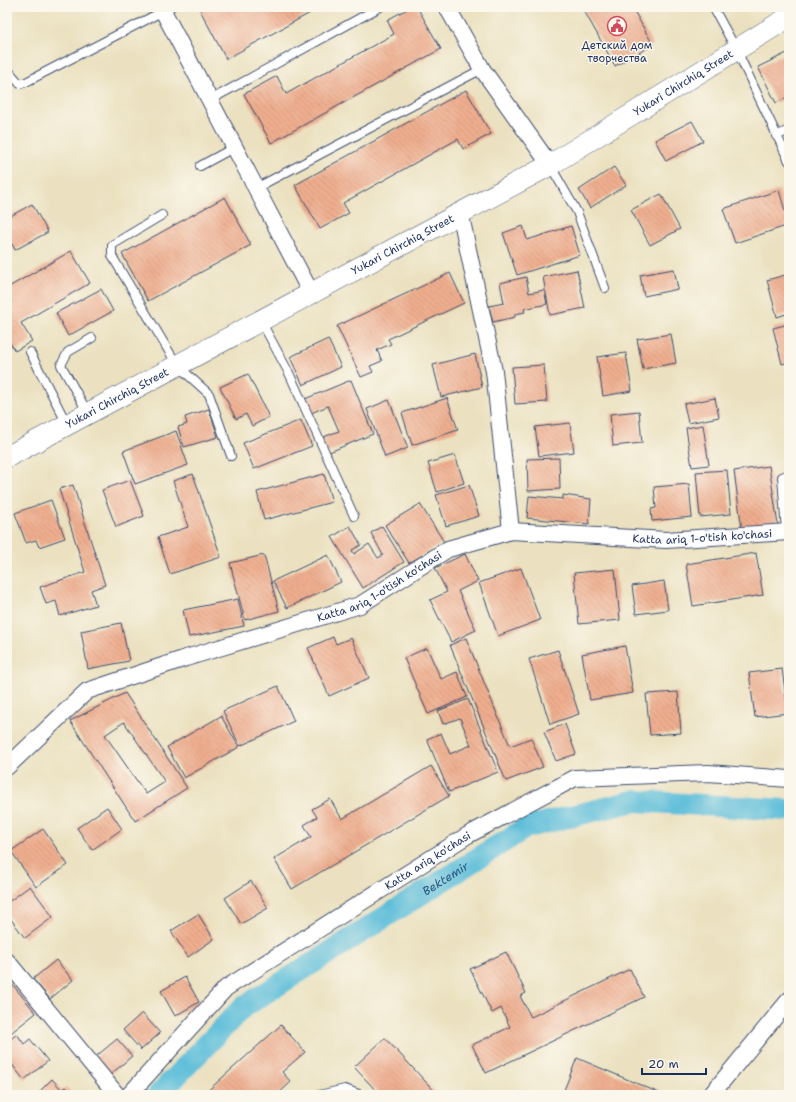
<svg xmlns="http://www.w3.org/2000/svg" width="796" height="1102" font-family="'Shantell Sans',sans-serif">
	<defs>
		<pattern id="building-back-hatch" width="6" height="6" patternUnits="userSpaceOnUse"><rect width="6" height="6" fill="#efae8e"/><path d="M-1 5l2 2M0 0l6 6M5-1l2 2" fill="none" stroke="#cc967d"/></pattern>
	</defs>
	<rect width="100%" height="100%" fill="#fbf7ec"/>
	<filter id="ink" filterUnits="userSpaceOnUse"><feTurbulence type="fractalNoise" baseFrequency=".025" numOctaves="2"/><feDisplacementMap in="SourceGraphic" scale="8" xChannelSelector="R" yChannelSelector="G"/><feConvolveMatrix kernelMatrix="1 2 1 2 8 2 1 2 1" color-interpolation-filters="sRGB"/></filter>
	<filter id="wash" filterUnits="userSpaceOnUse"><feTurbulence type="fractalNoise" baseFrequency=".012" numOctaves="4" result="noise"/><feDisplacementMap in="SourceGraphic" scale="16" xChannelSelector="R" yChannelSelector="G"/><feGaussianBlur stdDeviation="0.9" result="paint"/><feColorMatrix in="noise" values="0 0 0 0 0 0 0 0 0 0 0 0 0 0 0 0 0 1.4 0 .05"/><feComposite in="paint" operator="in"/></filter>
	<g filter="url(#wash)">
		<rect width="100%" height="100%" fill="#ebe1c0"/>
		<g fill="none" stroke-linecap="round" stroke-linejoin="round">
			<!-- canal -->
			<path stroke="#5bbdd9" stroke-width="22" id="s1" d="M158 1095 242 1008 527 827 634 801 789 810"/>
		</g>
		<g id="blocks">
			<!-- building -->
			<g fill="url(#building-back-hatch)" fill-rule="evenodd">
				<polygon points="206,7 240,7 242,10 247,7 321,7 226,59 200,10"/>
				<polygon points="411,7 417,7 441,49 271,143 244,94 277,76 286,94 394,34 387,20"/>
				<polygon points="582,7 632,7 653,45 615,66"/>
				<polygon points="789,52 789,96 776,103 758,67"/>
				<polygon points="466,90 491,134 463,149 458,139 343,203 349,213 320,229 295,185"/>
				<polygon points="692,121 703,141 666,161 655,140"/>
				<polygon points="614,167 626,185 590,208 579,190"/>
				<polygon points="779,190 789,225 735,243 723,209"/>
				<polygon points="661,194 680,229 650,245 631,210"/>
				<polygon points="225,197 251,245 148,301 122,254"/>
				<polygon points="32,204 48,232 15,250 12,244 7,247 7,218"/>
				<polygon points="523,226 527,240 571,226 580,255 517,275 503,233"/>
				<polygon points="71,251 90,283 21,323 32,341 15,351 7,338 7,288"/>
				<polygon points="674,269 678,289 644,296 640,275"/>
				<polygon points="577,270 585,308 550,315 543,277"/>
				<polygon points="450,273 464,303 388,339 391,344 377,350 382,361 370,366 373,372 361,377 337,326"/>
				<polygon points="789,274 789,313 777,317 767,280"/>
				<polygon points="526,277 529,293 544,290 547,304 524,309 525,312 515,314 515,317 493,322 489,306 504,303 500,283"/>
				<polygon points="101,289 113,311 68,336 56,313"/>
				<polygon points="789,324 789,362 782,364 773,328"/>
				<polygon points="671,334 676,363 643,369 637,339"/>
				<polygon points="328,339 341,367 303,385 290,357"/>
				<polygon points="626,353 632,391 603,396 597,357"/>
				<polygon points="475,354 482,387 441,397 433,365"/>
				<polygon points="544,365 547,402 515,404 512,367"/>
				<polygon points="248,374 269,417 252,426 246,414 236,419 220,387"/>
				<polygon points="351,380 373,434 327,453 321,438 339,431 328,406 311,413 305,399"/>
				<polygon points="447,398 458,430 412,445 402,413"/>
				<polygon points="715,398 719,417 688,423 684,404"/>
				<polygon points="389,400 408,448 385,457 367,409"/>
				<polygon points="209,409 218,437 184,447 178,427 187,424 185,417"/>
				<polygon points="639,411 642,443 613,446 610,414"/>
				<polygon points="301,420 312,446 254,469 243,443"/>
				<polygon points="570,423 574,452 539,456 535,427"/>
				<polygon points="703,425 709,465 692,467 686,428"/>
				<polygon points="176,431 188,465 135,484 123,451"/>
				<polygon points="455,455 464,483 437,492 428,463"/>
				<polygon points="559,458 560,489 528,491 527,459"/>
				<polygon points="769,466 778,525 742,530 734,471"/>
				<polygon points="727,470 731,514 700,517 696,472"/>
				<polygon points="193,474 221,557 170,574 158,537 188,527 173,481"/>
				<polygon points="324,474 332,502 264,520 257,492"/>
				<polygon points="130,480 144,516 116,527 102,490"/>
				<polygon points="689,484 692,517 652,521 651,509 656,508 654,487"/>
				<polygon points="73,485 105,585 91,590 96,605 60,616 56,601 46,604 40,587 85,572 59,489"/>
				<polygon points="469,485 479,516 446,526 436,495"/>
				<polygon points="563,495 591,499 589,524 527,518 529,496 563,499"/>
				<polygon points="51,500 65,538 39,547 36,540 26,543 15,513"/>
				<polygon points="420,504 444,542 409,563 385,525"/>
				<polygon points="350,526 361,545 352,550 354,554 369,544 378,558 383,555 371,533 382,526 404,562 363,588 332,537"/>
				<polygon points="756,553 763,595 693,606 686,564"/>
				<polygon points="465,554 478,581 458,591 476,630 451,642 430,600 447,592 435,568"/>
				<polygon points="264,555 279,611 245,620 230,563"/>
				<polygon points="328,555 341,582 287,608 273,581"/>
				<polygon points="521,568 540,620 498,636 479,583"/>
				<polygon points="615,569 620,620 579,624 574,573"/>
				<polygon points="664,581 668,610 636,614 632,586"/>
				<polygon points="238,599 244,626 189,637 183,610"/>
				<polygon points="121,623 129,661 88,669 81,631"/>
				<polygon points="333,637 336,644 351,638 369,678 329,696 308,648"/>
				<polygon points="466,638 510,746 531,738 543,767 506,781 450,645"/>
				<polygon points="625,646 633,693 590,700 582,654"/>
				<polygon points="427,648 441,679 457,672 467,697 428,714 404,658"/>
				<polygon points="558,650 579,714 550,724 529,659"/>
				<polygon points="782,669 788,713 755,717 749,673"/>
				<polygon points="278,686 294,721 240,746 223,711"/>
				<polygon points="678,692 681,733 650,735 646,694"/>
				<path d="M125 693 187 788 135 821 70 721ZM124 722 165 782 146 794 105 735Z"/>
				<polygon points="468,699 498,772 449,792 427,739 441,733 450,754 471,745 460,718 443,724 438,711"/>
				<polygon points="221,716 239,747 184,778 167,747"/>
				<polygon points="565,724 576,754 556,761 544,732"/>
				<polygon points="431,766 449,796 292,889 274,859 311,837 304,825 317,817 312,809 330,799 342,819"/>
				<polygon points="107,807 122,829 92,850 77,828"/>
				<polygon points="43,829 68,865 36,887 11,851"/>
				<polygon points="251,881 268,908 241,924 225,898"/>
				<polygon points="30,886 53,917 25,938 7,914 7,903"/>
				<polygon points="198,914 214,939 188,957 171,931"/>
				<polygon points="506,952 526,993 520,996 531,1017 630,969 644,997 486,1073 472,1045 510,1027 501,1008 492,1013 470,969"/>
				<polygon points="56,960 73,980 50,999 33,979"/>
				<polygon points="185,977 199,1002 175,1016 161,991"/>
				<polygon points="7,978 36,1013 7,1036"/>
				<polygon points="142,1013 160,1033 141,1050 123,1030"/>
				<polygon points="281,1025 305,1052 282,1072 291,1082 277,1095 203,1095"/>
				<polygon points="17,1034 24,1044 30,1039 48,1061 24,1080 7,1058 7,1042"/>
				<polygon points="385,1038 438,1095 380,1095 354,1067"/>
				<polygon points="117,1039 132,1056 109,1076 94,1058"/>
				<polygon points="577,1058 664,1095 562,1095"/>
				<polygon points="52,1079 62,1090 66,1087 74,1095 36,1095"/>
			</g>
		</g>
	</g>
	<g filter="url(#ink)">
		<use href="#blocks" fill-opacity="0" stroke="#3a4a6d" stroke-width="1"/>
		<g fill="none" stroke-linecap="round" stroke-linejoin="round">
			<defs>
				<g id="service">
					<polyline points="713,7 736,49 789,161"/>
					<polyline points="7,69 20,84 26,82 171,7"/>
					<polyline points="210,100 380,7"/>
					<polyline points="776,136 789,130"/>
					<polyline points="550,165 577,212 605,288"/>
					<polyline points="200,166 235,147"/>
					<polyline points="256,188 482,69"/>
					<polyline points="162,215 112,245 112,256 177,365 209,394 231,456"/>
					<polyline points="261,321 289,373 354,516"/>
					<polyline points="30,352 67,424"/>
					<polyline points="88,413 61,365 68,352 92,338"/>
					<polyline points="786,532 782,477 789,474"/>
					<polyline points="319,1095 345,1089 361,1095"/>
				</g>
				<g id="minor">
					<polyline points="161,7 311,293"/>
					<polyline points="447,7 482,69 550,165"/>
					<polyline points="460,212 494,371 511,531"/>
					<path id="s2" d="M7 767 87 691 186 658 360 605 448 549 511 531 666 540 789 532"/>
					<polyline points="7,961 117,1095"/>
					<path id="s3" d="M129 1095 226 988 468 835 575 778 708 773 789 779"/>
					<polyline points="711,1095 789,1000"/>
				</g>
				<g id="tertiary">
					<path id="s4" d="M7 457 550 165 789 17"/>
				</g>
			</defs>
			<!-- service casing -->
			<use href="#service" stroke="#3a4a6d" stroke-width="10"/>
			<!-- minor casing -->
			<use href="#minor" stroke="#3a4a6d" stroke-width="18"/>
			<!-- tertiary casing -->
			<use href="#tertiary" stroke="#3a4a6d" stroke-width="22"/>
			<!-- service -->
			<use href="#service" stroke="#fff" stroke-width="8"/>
			<!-- minor -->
			<use href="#minor" stroke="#fff" stroke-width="16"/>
			<!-- tertiary -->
			<use href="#tertiary" stroke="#fff" stroke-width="21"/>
		</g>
	</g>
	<!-- icons -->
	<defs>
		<symbol id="civic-ring" viewBox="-11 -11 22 22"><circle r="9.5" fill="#fbf7ec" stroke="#d1495b" stroke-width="1.5"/><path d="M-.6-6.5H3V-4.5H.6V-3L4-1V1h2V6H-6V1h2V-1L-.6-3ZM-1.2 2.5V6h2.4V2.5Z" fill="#d1495b"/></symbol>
	</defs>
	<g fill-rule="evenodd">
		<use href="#civic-ring" x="606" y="15" width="22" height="22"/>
	</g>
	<g text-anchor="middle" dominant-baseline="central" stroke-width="3" stroke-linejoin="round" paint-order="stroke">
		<!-- poi labels -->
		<g font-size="11" fill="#1b2f5e" stroke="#fbf7ec">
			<text x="617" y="45">Детcкий дом<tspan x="617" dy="13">творчества</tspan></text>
		</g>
		<!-- street labels -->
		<g font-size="11" fill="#1b2f5e" stroke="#fbf7ec">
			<text stroke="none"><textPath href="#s4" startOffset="773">Yukari Chirchiq Street</textPath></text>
			<text stroke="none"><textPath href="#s4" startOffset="449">Yukari Chirchiq Street</textPath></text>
			<text stroke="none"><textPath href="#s4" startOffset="125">Yukari Chirchiq Street</textPath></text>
			<text stroke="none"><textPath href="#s2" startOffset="758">Katta ariq 1-o'tish ko'chasi</textPath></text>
			<text stroke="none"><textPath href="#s2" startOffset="422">Katta ariq 1-o'tish ko'chasi</textPath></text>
			<text stroke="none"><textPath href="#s3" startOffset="383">Katta ariq ko'chasi</textPath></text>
		</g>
		<!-- water labels -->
		<g font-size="12" font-style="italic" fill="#2e5a83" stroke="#fbf7ec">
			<text stroke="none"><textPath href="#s1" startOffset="362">Bektemir</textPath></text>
		</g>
	</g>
	<!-- margin -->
	<rect width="796" height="1102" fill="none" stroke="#fbf7ec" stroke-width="24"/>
	<!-- scale -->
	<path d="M642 1068v6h64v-6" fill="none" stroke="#1b2f5e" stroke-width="2"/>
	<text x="648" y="1068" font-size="12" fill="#1b2f5e" stroke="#fbf7ec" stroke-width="3" paint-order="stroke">20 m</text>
</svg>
